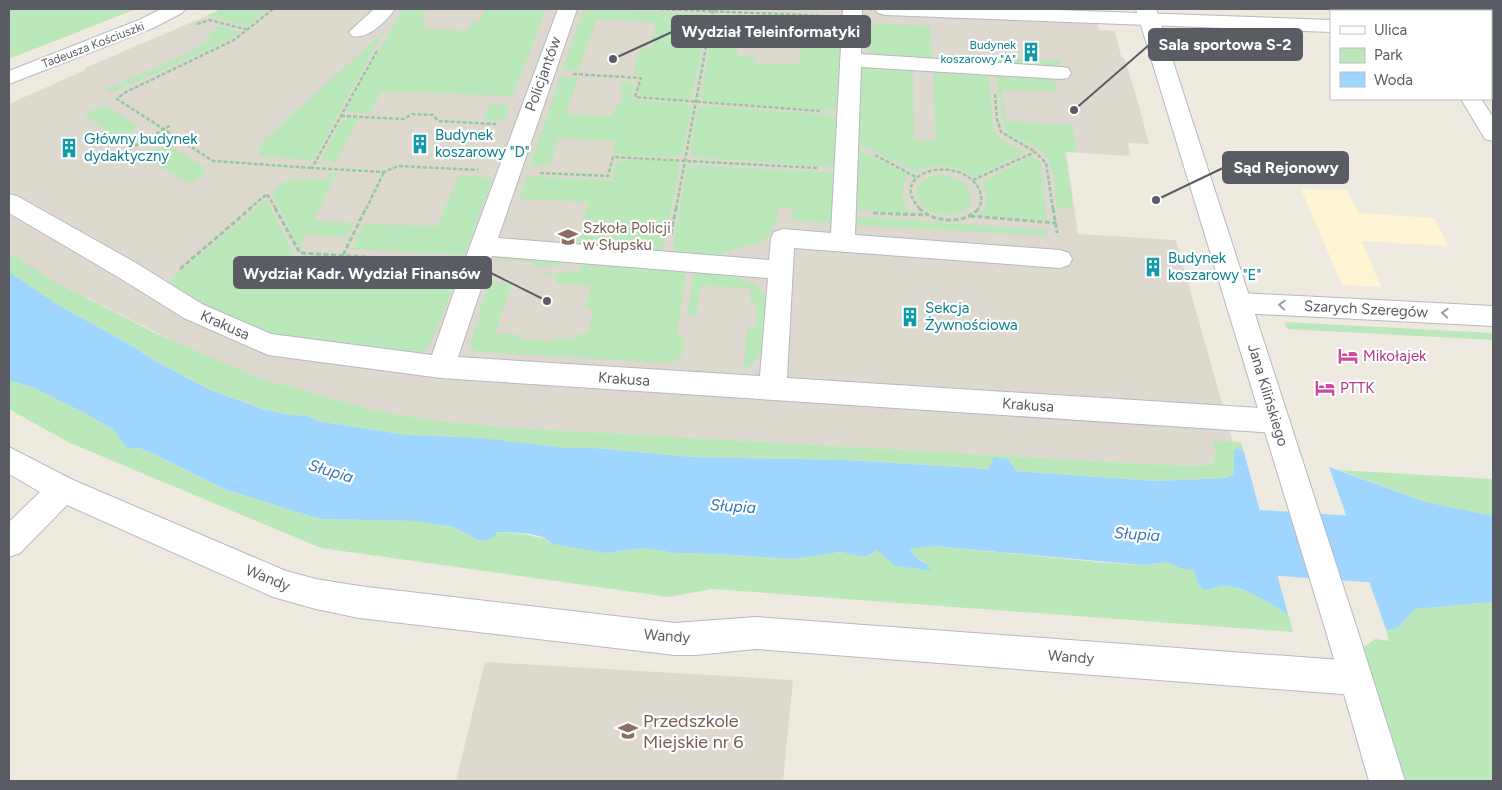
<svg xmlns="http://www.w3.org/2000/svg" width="1502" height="790" font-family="Figtree,sans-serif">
	<rect width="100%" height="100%" fill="#eeeae0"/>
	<!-- commercial -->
	<polygon fill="#fff5d4" points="1301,189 1347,190 1359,213 1434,218 1448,246 1362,241 1381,287 1342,285"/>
	<!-- education -->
	<g fill="#ddd9cf">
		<polygon points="216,9 1093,9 1099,30 1115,31 1121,56 1125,60 1137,99 1149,144 1128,143 1130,156 1066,152 1078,234 1176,240 1233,442 1214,441 1216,455 1211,465 1185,466 504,427 429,420 369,409 259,378 197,353 56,282 9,254 9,104 85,70 85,68 218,11"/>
		<polygon points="485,662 793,680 783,781 456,781"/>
	</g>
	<!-- green -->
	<g fill="#bae8ba">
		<polygon points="9,9 136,9 9,59"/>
		<polygon points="216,9 267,9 247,26 208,15 218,11"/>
		<polygon points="402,9 427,9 421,21 426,21 423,29 468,31 472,22 480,22 486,9 479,9 546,9 513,96 382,91 370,114 348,112 347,109"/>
		<polygon points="589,9 705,14 708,17 692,97 687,99 642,96 639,93 643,76 633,73 640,49 650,49 656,23 597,19 578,71 562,70 582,14"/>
		<polygon points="719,16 730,17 726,37 739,38 737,56 755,57 755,63 799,65 803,30 783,29 782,27 775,27 777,17 840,20 841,22 838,107 832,110 705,101 701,98 715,18"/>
		<polygon points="742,16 766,16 765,26 761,26 761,28 741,28"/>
		<polygon points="862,23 930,26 933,60 873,57 862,42"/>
		<polygon points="218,26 241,32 222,43 112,93 105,90 200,47 198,45 212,39 206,34 216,29"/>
		<polygon points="384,31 313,160 265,157 260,155 259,149 261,143"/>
		<polygon points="939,55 1059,60 1060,67 940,61"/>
		<path d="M858 68 913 71 914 140 936 141 933 72 988 74 994 131C1001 142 1014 147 1026 152L975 177C956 166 936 161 916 172L855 142Z"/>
		<path d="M996 75 1045 78 1055 82 1058 92 1002 90 1006 121 1072 125 1077 152H1065L1073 209 1057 208C1054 185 1056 157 1033 145 1023 140 1013 138 1005 131Z"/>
		<polygon points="560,77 578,78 566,114 612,116 617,104 620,104 623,92 619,92 623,81 631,83 634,86 631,100 686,103 692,108 682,154 675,157 612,155 616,141 559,138 550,166 530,166"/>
		<polygon points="490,104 511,105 504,121 483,120"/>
		<polygon points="104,105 137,125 131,134 119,141 84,114"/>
		<polygon points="703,106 831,115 836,118 834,167 693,157 690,153 698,109"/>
		<polygon points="348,118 359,118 336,162 320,161 341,122"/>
		<polygon points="169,145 206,168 206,172 191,184 140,156 154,149"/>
		<path d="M854 147 909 175C899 189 901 200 911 213L852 209Z"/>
		<path d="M1032 156 1041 163 1047 220 979 215C990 206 987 194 982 182Z"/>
		<polygon points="624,160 674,161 680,166 662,254 563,248 565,242 578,242 588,202 519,199 527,176 612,181 615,164"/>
		<polygon points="687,165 836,173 833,223 791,220 793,208 779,206 777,220 771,233 761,242 711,256 672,255"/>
		<path d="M329 173H337L314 220 354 223 346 237 307 234 300 248 272 194C282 174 308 179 326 179Z"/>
		<polygon points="459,175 493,178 465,255 352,249 364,224 437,226"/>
		<path d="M936 175C981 175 983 220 942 214 934 213 926 210 921 204 908 190 922 179 936 175Z"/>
		<polygon points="266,200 298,262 302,256 460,268 431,344 423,352 416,355 272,334 232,318 165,285"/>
		<polygon points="852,216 1046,230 1047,236 853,225"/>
		<polygon points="9,253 56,282 155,333 259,378 369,409 429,420 504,427 1185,466 1211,465 1216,455 1213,441 1241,442 1244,452 1238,448 1234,473 1227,478 1154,481 1016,471 1009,460 989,469 846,460 692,457 594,448 566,448 406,435 317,421 308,416 290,415 262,409 212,390 155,361 127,343 58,305 9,272"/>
		<polygon points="503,258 570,262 571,264 539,267 534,266 534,262 502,260"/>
		<path d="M582 263 686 272 677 336 685 337C683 352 685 362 666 363L480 352 469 348 489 282 512 283 495 333 520 335 519 339 553 342 554 338 576 339 578 334H587L594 310 585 309 591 286 556 283 557 276 534 274 579 271Z"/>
		<path d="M694 273C714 273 737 273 755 285 760 288 766 294 767 300 769 305 767 314 766 319 765 338 764 361 743 369L747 328H755L757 303 750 302 751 289 701 285 696 316H687Z"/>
		<polygon points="1285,322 1493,333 1493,340 1287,329"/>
		<polygon points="9,380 32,387 85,413 114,430 127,448 139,448 152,453 224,489 320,519 416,521 453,527 480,541 497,532 523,534 605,553 644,548 675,553 717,554 794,559 840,552 865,557 877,550 927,563 913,556 910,549 916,547 934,546 1108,563 1142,565 1169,562 1193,567 1198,584 1226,585 1256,594 1289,615 1293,632 712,589 669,597 321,548 70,443 9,409"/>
		<polygon points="1339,470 1493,479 1493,516 1426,502"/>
		<polygon points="1493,602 1493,781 1405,781 1363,648 1375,639 1389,641 1386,630 1397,628 1415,609"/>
	</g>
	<!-- water -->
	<g fill="#9fd6ff">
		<path d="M9 272 58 305 127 343 155 361 211 390 262 409 290 415 308 416 317 421 406 435 479 438 566 448H594L692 457 846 460 989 469 994 457 1009 460 1016 471 1154 481 1227 478 1234 473V451L1238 448 1244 452 1289 615C1269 603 1251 589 1227 586 1219 584 1213 590 1204 590L1198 584 1193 567 1169 562 1142 565 934 546 910 549C914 560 925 560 931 570L895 566 877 550 865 557 840 552 794 559 717 554 675 553 644 548 605 553 553 544C541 531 514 533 497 532L492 539 480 541 453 527 416 521 320 519 224 489 152 453 139 448H127L114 430 85 413 32 387 9 380Z"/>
		<polygon points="1329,467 1426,502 1493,516 1493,602 1415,609 1397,628 1386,630"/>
	</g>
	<!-- pier -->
	<g fill="#eeeae0">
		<polygon points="1243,448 1247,451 1291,614 1289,618"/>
		<polygon points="1328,464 1386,630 1386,632 1383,631 1326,467"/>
	</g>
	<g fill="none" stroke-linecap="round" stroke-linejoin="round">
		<!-- river -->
		<polygon fill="#9fd6ff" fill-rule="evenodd" points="1183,505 1493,525 1493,591 1183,569 1159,559 1149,537 1159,515"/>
		<defs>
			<g id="minor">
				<path d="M374 9H395C386 21 368 40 352 36L349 32Z"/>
				<path d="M558 9H577L498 238 769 260 771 238 774 232 783 229 831 233 843 9H862L861 54 1061 67 1068 68 1071 73 1068 78 1061 79 861 67 855 235 1060 250 1069 253 1072 259 1069 265 1060 268 794 248 787 378 1276 409 1286 413 1290 421 1286 429 1276 433 441 378 268 355 184 318 118 277 9 213V194L17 196 136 263 202 304 271 334 432 355 470 246ZM492 256 768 278 760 376 458 357Z"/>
				<polygon points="875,9 1029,9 1331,20 1331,32 885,15 878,13"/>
				<polygon points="1388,9 1410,9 1412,11 1390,11"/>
				<rect x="1491" y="26" width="2" height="12"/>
				<polygon points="1461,99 1481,99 1493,117 1493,141 1485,139"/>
				<polygon points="1239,293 1493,306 1493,326 1239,313 1230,310 1226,303 1230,296"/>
				<polygon points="9,447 73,480 286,571 316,579 359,586 675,623 756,617 1355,661 1367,666 1372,678 1367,690 1355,695 756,649 695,655 675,655 359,618 316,609 273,597 67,505 20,553 9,557 9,522 40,492 9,474"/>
			</g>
			<polygon id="tertiary" points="1136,9 1156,9 1359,635 1405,781 1369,781 1327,635"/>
			<polygon id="secondary" points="161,9 185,9 182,13 153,28 9,84 9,71 139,20"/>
		</defs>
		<!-- minor casing -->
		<use href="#minor" stroke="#b6b9be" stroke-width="2"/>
		<!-- tertiary casing -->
		<use href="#tertiary" stroke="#b6b9be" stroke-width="2"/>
		<!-- secondary casing -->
		<use href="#secondary" stroke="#b6bac1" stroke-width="2"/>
		<!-- path-far1 -->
		<g stroke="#93c9a2" stroke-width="2.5" stroke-dasharray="4 2" stroke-linecap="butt">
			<polyline points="273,9 234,40 124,93 117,99 213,161 312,168"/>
			<polyline points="660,9 825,16"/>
			<polyline points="197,24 209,20 249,30"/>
			<polyline points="377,51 312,168 384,172 398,166 478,170"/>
			<polyline points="573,74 641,78 635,97 820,111"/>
			<polyline points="995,94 997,119 1001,132 1034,151"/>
			<polyline points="341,116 404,119 412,114 433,115 438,121 496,124"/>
			<polyline points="130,149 171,125"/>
			<polyline points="875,155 916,177"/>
			<polyline points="540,173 608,176 613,157 818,168"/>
			<polyline points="973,180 1035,152 1046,163 1053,209"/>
			<polyline points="249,209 267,194 276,209"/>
			<polyline points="366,209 384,172"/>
			<polyline points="676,209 713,9"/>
			<path d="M920 209C884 171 963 152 980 191 982 198 982 204 978 209"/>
		</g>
		<!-- path -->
		<g stroke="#93c9a2" stroke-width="3" stroke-dasharray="5 2.5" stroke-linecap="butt">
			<polyline points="275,208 300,253 446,262"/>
			<path d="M919 208C933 223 966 225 979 208"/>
			<polyline points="1053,208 1057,233"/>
			<polyline points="873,213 927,215"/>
			<polyline points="970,216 1056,223"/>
			<polyline points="671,234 676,208"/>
			<polyline points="343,255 366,208"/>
			<polyline points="180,269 251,208"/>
		</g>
		<!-- minor -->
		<use href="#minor" fill="#fff" fill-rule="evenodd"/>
		<!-- tertiary -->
		<use href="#tertiary" fill="#fff" fill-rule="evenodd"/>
		<!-- secondary -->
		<use href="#secondary" fill="#fff" fill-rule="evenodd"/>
	</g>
	<!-- one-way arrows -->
	<defs><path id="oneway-chevron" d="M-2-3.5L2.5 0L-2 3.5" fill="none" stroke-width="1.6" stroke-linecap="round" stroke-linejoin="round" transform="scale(1.25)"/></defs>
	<g stroke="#9b9ea1">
		<use href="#oneway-chevron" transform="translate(1282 305) rotate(-177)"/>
		<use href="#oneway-chevron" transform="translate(1445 313) rotate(-177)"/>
	</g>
	<!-- icons -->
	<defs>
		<symbol id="building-bare" viewBox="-9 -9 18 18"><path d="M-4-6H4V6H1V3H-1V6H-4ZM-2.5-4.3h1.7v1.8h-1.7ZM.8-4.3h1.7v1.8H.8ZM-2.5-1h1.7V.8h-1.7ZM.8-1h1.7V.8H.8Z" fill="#0f9aa8" stroke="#fff" stroke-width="2.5" paint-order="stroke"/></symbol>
		<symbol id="university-bare" viewBox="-9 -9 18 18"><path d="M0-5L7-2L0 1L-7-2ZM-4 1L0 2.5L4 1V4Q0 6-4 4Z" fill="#8d6e63" stroke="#fff" stroke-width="2.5" paint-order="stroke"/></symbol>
		<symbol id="hotel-bare" viewBox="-9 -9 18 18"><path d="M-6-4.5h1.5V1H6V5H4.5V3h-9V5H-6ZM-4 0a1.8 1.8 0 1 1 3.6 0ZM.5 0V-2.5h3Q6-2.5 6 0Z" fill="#d1479c" stroke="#fff" stroke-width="2.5" paint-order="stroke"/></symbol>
		<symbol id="school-bare" viewBox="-9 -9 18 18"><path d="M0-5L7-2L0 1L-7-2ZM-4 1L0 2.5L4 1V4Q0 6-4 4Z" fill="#8d6e63" stroke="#fff" stroke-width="2.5" paint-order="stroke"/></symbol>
	</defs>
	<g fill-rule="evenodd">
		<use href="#building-bare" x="1017" y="38" width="28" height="28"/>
		<use href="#building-bare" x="406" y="130" width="28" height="28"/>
		<use href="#building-bare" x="55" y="134" width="28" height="28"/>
		<use href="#university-bare" x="554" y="223" width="28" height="28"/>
		<use href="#building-bare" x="1139" y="253" width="28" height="28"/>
		<use href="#building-bare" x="896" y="303" width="28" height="28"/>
		<use href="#hotel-bare" x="1334" y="342" width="28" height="28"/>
		<use href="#hotel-bare" x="1311" y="374" width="28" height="28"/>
		<use href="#school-bare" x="614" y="717" width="28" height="28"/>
	</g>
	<g text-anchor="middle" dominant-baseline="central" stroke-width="4.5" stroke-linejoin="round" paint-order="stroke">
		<!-- far-street labels -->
		<g font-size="12" fill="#595d63" stroke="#fff">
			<text transform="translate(93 45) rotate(-21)">Tadeusza Kościuszki</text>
		</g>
		<!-- far-culture labels -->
		<g font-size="12" fill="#0d838f" stroke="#fff" text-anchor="end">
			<text x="1016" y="45">Budynek<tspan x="1016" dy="14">koszarowy "A"</tspan></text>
		</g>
		<!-- street labels -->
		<g font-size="15" fill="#595d63" stroke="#fff">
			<text transform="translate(543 74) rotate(-70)">Policjantów</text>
			<text transform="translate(1366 309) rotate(3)">Szarych Szeregów</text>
			<text transform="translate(225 325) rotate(24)">Krakusa</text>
			<text transform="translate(624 379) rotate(4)">Krakusa</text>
			<text transform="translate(1268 395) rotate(73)">Jana Kilińskiego</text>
			<text transform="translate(1028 405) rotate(4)">Krakusa</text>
			<text transform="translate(268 578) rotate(22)">Wandy</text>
			<text transform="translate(667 636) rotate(4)">Wandy</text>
			<text transform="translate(1071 657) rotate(4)">Wandy</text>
		</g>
		<!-- culture labels -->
		<g font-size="15" fill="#0d838f" stroke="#fff" text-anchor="start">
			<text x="435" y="135">Budynek<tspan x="435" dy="17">koszarowy "D"</tspan></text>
			<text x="84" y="139">Główny budynek<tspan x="84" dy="17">dydaktyczny</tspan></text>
			<text x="1168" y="258">Budynek<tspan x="1168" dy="17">koszarowy "E"</tspan></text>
			<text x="925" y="308">Sekcja<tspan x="925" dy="17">Żywnościowa</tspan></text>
		</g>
		<!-- education labels -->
		<g font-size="15" fill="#785e54" stroke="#fff" text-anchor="start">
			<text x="583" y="228">Szkoła Policji<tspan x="583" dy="17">w Słupsku</tspan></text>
		</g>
		<!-- hotel labels -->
		<g font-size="15" fill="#b23c85" stroke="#fff" text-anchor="start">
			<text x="1363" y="356">Mikołajek</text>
			<text x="1340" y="388">PTTK</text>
		</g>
		<!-- water labels -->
		<g font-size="16" font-style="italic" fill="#3476b8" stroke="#fff">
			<text transform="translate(331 471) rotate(17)">Słupia</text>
			<text transform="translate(733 506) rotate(4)">Słupia</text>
			<text transform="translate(1137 534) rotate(4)">Słupia</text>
		</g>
		<!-- near-education labels -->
		<g font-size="18" fill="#785e54" stroke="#fff" text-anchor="start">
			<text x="643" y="721">Przedszkole<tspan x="643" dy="21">Miejskie nr 6</tspan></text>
		</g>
	</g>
	<!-- callouts -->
	<path fill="none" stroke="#595d63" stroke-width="2" d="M613 59L672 32M1074 110L1149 45M1156 200L1223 168M547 301L491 273"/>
	<g fill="#595d63" stroke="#fff" stroke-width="2">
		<circle cx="613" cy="59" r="5"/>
		<circle cx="1074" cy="110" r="5"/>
		<circle cx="1156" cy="200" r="5"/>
		<circle cx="547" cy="301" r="5"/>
	</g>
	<g fill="#595d63" stroke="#595d63" stroke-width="2">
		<rect x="672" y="16" width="198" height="31" rx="5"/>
		<rect x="1149" y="29" width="153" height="31" rx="5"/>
		<rect x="1223" y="152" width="125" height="31" rx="5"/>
		<rect x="234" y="257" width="257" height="31" rx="5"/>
	</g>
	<g font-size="16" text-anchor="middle" font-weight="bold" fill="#fff">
		<text x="771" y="37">Wydział Teleinformatyki</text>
		<text x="1225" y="50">Sala sportowa S-2</text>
		<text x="1286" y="173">Sąd Rejonowy</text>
		<text x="362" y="279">Wydział Kadr. Wydział Finansów</text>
	</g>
	<!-- border -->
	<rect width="1502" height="790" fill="none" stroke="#595d63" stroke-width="20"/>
	<!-- legend -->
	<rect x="1330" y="10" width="162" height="90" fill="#ffffff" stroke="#bdbec1"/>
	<rect x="1340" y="26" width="25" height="8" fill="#ffffff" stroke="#bdbec1"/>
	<text x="1374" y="35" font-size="15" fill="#595d63">Ulica</text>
	<rect x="1340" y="48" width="25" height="15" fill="#bae8ba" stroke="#bdbec1"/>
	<text x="1374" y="60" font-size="15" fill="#595d63">Park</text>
	<rect x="1340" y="72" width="25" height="15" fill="#9fd6ff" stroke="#bdbec1"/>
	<text x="1374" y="85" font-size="15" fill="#595d63">Woda</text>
</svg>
